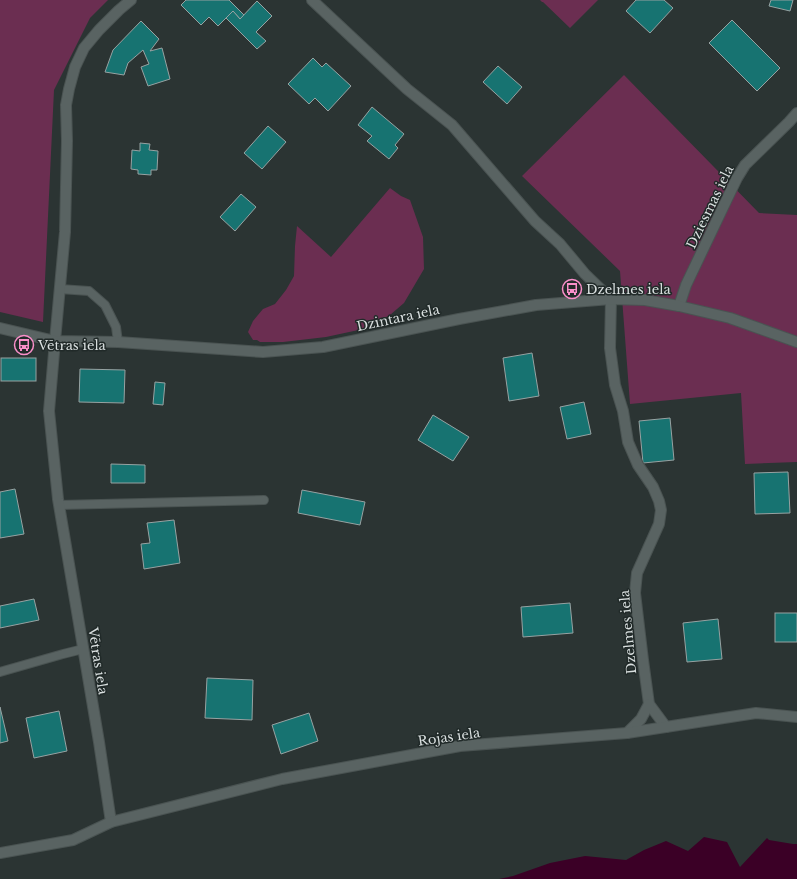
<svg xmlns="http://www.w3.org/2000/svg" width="797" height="879" font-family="'Libre Baskerville',serif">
	<rect width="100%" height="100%" fill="#2b3433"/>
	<!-- green -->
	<g fill="#6b2e51">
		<polygon points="0,0 108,0 90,18 54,90 43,322 0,312"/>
		<polygon points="540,0 598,0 570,28 543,2 542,2"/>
		<polygon points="624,75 759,213 797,215 797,462 745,464 741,393 630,404 620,271 522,176"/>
		<polygon points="390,188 401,196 410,200 423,237 424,269 404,303 390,315 363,329 326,337 283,342 260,342 257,340 253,340 248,332 253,321 263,309 275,304 286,290 294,276 295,246 297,226 331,257"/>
	</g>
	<!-- water -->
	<polygon fill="#3b0026" points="704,837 727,842 740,867 767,838 769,840 793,844 797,844 797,879 499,879 513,876 550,863 585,856 626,860 644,850 666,841 688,851"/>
	<!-- building -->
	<g fill="#177371" stroke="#97a2a2">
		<polygon points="186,0 229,0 244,15 240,19 233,11 218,26 209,17 201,25 181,5"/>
		<polygon points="636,0 664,0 673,8 650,33 626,11"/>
		<polygon points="771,0 793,0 790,11 769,6"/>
		<polygon points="257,1 272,16 256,32 266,41 257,49 226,18 233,11 240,19"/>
		<polygon points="732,20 780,68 757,91 709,43"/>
		<polygon points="141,21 159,39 150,51 162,48 170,79 148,86 141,67 149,64 143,50 128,63 124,75 105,72 113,50"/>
		<polygon points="313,58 322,67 326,63 351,86 328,111 315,98 309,104 288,84"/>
		<polygon points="498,66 522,87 507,104 483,82"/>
		<polygon points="372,107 404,134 395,145 398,148 389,159 367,141 372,136 358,125"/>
		<polygon points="268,126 286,142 262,169 244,153"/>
		<polygon points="140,143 150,144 149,150 158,151 157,170 151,170 151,175 138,174 138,170 131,169 132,150 140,151"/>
		<polygon points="241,194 256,207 235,231 220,217"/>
		<polygon points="532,353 539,396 509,401 503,358"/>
		<rect x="1" y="358" width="35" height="23"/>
		<polygon points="80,369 125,370 124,403 79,402"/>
		<polygon points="155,382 165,383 163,405 153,404"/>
		<polygon points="584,402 591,434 567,439 560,407"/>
		<polygon points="433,415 469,437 453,461 418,440"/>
		<polygon points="670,418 674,460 643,463 639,421"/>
		<polygon points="111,464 145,465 145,483 111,483"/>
		<polygon points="788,472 790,513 755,514 754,473"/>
		<polygon points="15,489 24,534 0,538 0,492"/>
		<polygon points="302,490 365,502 360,525 298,513"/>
		<polygon points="174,520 180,563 144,569 141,544 150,543 147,523"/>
		<polygon points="34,599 39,620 0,628 0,606"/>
		<polygon points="570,603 573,633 523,637 521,607"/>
		<rect x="775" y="613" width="22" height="29"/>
		<polygon points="718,619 722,659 687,662 683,623"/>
		<polygon points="207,678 253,680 252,720 205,718"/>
		<polygon points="0,707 8,741 0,743"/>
		<polygon points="59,711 67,751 34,758 26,718"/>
		<polygon points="309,713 318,741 281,754 272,725"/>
	</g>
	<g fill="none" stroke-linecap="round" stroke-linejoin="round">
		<defs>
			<g id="service">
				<polyline points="60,289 89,291 105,305 116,327 118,342"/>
				<polyline points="59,505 264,500"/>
				<polyline points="0,672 63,654 83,649"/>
			</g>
			<g id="minor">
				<polyline points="312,0 407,89 452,125 535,221 560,244 585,274 611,299 610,348 615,385 623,411 628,442 638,465 653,487 659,501 661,510 659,524 637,573 635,593 643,660 649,704 666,727"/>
				<polyline points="679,306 686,285 737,178 745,165 789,122 797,113"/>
				<polyline points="627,733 641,719 649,704"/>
				<polyline points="111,822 99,742 58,499 49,411 55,341 65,232 67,141 66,105 69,89 75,67 84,48 99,30 119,10 131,0"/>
				<polyline points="0,853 73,840 111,822 282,779 460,746 627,733 756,713 797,717"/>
			</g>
			<polyline id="tertiary" points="0,328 55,341 118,342 263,352 323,347 459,319 536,305 611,299 645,300 679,306 730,318 797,342"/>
		</defs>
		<!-- service casing -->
		<use href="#service" stroke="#4a5352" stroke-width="10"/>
		<!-- minor casing -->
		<use href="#minor" stroke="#4a5352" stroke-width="12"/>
		<!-- tertiary casing -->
		<use href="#tertiary" stroke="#4a5352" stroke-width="12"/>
		<!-- service -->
		<use href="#service" stroke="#596362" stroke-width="8"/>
		<!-- minor -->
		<use href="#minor" stroke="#596362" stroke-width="10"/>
		<!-- tertiary -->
		<use href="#tertiary" stroke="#596362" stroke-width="10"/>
	</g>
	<!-- icons -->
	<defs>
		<symbol id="bus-ring" viewBox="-11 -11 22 22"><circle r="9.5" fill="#212a29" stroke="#f98fc9" stroke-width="1.5"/><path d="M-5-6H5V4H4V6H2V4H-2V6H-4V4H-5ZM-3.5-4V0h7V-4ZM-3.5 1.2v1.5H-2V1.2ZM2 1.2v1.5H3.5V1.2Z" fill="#f98fc9"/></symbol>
	</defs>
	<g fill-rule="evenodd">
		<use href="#bus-ring" x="561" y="278" width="22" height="22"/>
		<use href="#bus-ring" x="13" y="334" width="22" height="22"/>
	</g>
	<g text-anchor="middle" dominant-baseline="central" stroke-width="3" stroke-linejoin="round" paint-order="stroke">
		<!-- street labels -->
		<g font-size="13" fill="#d9dfdf" stroke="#212a29">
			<text transform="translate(710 207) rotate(-64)">Dziesmas iela</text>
			<text transform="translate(398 318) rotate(-12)">Dzintara iela</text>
			<text transform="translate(628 632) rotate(-95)">Dzelmes iela</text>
			<text transform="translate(98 661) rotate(81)">Vētras iela</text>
			<text transform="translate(449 737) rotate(-8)">Rojas iela</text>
		</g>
		<!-- poi labels -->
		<g font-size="13" fill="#d9dfdf" stroke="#212a29" text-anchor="start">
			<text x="586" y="289">Dzelmes iela</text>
			<text x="38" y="345">Vētras iela</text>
		</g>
	</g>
</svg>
